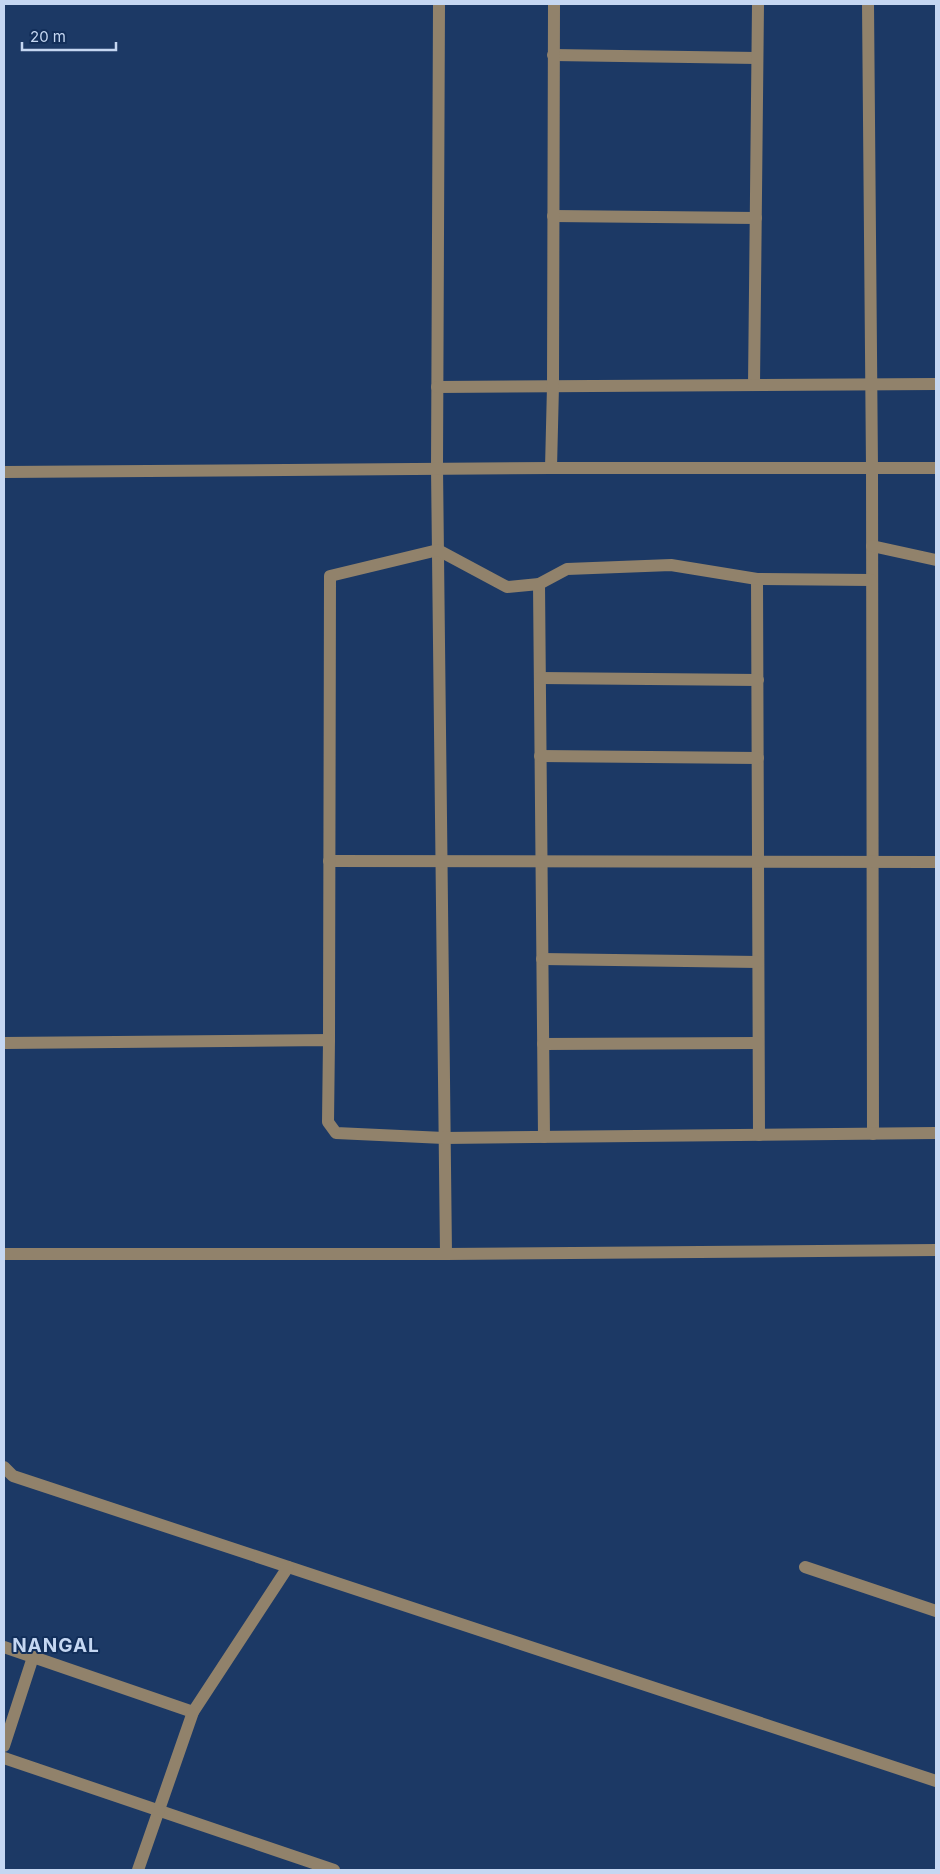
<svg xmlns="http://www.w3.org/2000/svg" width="940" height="1874" font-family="Inter,sans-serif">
	<rect width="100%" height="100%" fill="#1c3965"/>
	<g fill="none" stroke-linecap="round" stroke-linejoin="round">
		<!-- minor -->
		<g stroke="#91826b" stroke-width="12">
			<polyline points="439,4 437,468 446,1254"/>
			<polyline points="868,4 872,468 873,1134"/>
			<polyline points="553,55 757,58"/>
			<polyline points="553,216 756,218"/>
			<polyline points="754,385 758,4"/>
			<polyline points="437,387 936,384"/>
			<polyline points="551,468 553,386 554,4"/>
			<polyline points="4,472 551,468 936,468"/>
			<polyline points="872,546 936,560"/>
			<polyline points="757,579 759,1135"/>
			<polyline points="539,584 544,1137"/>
			<polyline points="540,678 758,680"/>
			<polyline points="540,756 758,758"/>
			<polyline points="329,861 936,862"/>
			<polyline points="542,959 758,962"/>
			<polyline points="329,1040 330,576 438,550 507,587 539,584 567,569 671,565 757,579 871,580"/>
			<polyline points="4,1043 329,1040 328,1122 336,1133 444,1138 936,1133"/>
			<polyline points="543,1044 758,1043"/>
			<polyline points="4,1254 446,1254 936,1250"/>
			<polyline points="4,1467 13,1476 936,1781"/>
			<polyline points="805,1567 936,1611"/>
			<polyline points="4,1647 193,1712"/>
			<polyline points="4,1746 33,1657"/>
			<polyline points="4,1758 334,1870"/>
			<polyline points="138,1870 193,1712 288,1567"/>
		</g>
	</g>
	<g text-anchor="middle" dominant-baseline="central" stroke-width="4" stroke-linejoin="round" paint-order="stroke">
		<!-- district labels -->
		<g font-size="19" font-weight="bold" letter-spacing="1" fill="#c5d7f2" stroke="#122e59">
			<text x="56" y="1645">NANGAL</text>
		</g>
	</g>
	<!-- border -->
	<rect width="940" height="1874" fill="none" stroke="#c5d7f2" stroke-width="10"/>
	<!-- scale -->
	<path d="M22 42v8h94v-8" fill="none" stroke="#c5d7f2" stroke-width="2.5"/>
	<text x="30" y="42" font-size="15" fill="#c5d7f2" stroke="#122e59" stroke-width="4" paint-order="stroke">20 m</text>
</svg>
